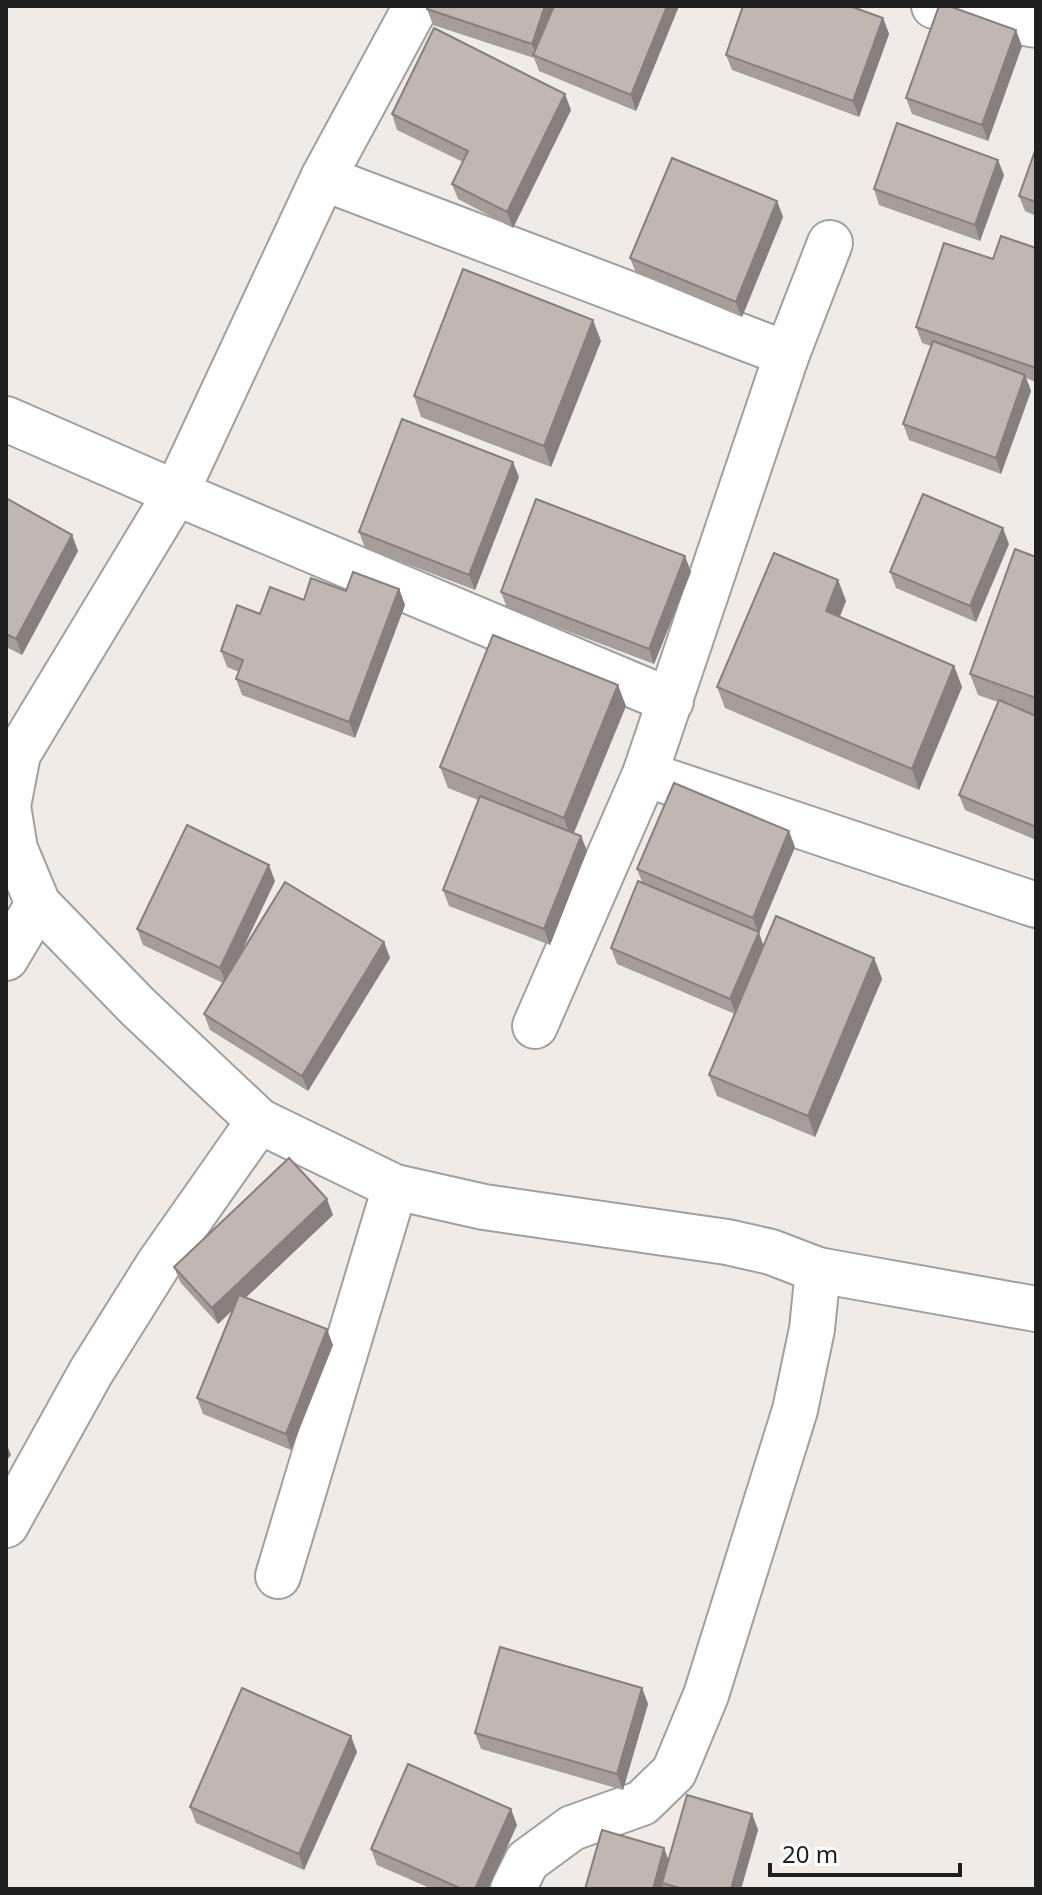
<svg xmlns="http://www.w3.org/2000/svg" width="1042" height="1895" font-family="'Noto Sans',sans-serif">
	<rect width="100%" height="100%" fill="#f0ebe6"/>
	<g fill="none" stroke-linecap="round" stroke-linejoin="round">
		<defs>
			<g id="minor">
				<polyline points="416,6 323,178 176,493 18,754 8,806 15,849 38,904 138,1007 259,1121 395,1187 484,1207 727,1242 771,1252 818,1270 1036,1309"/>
				<polyline points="934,6 1036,25"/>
				<polyline points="323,178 787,354"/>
				<polyline points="6,419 176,493 671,701"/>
				<polyline points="645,774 1036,905"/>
				<polyline points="6,958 38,904"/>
				<polyline points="535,1026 645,774 787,354 830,243"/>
				<polyline points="6,1525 91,1372 158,1265 259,1121"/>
				<polyline points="278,1576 395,1187"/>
				<polyline points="513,1889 527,1861 572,1828 642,1803 674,1772 706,1695 795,1410 812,1329 818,1270"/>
			</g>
		</defs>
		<!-- minor casing -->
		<use href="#minor" stroke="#a0a0a0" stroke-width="48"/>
		<!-- minor -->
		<use href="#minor" stroke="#fff" stroke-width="44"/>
	</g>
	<!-- wall -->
	<g fill="#a59d99">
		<polygon points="679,6 636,111 539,71 534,58 433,25 427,9"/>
		<polygon points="883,18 889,34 859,117 732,70 726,55"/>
		<polygon points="1022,46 988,141 912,114 906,98"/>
		<polygon points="571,110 513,228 458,199 452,184 463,162 397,130 392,114"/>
		<polygon points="1036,148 1036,216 1025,211 1019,196"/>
		<polygon points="1004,175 980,241 879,205 874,189"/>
		<polygon points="777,201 783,217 742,317 636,273 630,258"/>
		<polygon points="1036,248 1036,382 1026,378 1031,391 1001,474 909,440 903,424 931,346 922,343 916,327 993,259"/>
		<polygon points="601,341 551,467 421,417 414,396"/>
		<polygon points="519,477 475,590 365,548 359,532"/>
		<polygon points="6,498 72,535 78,551 22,655 6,647"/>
		<polygon points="1009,544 976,622 896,588 890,572"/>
		<polygon points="1036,557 1036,840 965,810 959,795 998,702 978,695 970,674"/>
		<polygon points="691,572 654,664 507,608 501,592"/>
		<polygon points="838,580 846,601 840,617 954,666 962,687 919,790 725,708 717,687"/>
		<polygon points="399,589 405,605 355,738 242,695 236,679 239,672 227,667 221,651 260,614 304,600 346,591"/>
		<polygon points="626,706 574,833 581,836 587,851 550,945 449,906 443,890 478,800 448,788 440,767"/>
		<polygon points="795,847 759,933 763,945 874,958 882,979 815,1137 717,1096 709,1075 735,1014 617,964 611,948 642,882 637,869"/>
		<polygon points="275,881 240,955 384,942 390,958 308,1091 210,1030 204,1014 223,983 143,945 137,929"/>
		<polygon points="333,1215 246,1297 333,1345 291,1450 203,1414 197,1398 233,1309 218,1324 180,1282 174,1267"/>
		<polygon points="642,1688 648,1704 623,1790 481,1749 475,1733"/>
		<polygon points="357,1752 304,1870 196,1823 190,1807"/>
		<polygon points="752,1814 758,1830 741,1889 664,1889 663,1887 585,1889 664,1848 668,1860"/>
		<polygon points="517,1825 488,1889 432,1889 377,1865 371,1849"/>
	</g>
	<!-- shaded-wall -->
	<g fill="#867f7d">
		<polygon points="545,6 556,6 537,57 532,44"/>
		<polygon points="667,6 679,6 636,111 631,95"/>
		<polygon points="883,18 889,34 859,117 853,101"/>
		<polygon points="1016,30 1022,46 988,141 982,125"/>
		<polygon points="565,94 571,110 513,228 507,212"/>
		<polygon points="998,160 1004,175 980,241 975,225"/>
		<polygon points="777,201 783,217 742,317 736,302"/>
		<polygon points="593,320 601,341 551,467 544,446"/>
		<polygon points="1025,375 1031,391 1001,474 996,458"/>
		<polygon points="513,462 519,477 475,590 469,575"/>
		<polygon points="1003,528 1009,544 976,622 970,606"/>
		<polygon points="72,535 78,551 22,655 16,639"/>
		<polygon points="685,556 691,572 654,664 649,649"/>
		<polygon points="838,580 846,601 833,632 826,611"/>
		<polygon points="399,589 405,605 355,738 349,722"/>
		<polygon points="954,666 962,687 919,790 912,769"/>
		<polygon points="618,685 626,706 571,839 564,818"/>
		<polygon points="789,831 795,847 759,933 764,947 736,1014 730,999 758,933 753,918"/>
		<polygon points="581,836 587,851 550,945 544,929"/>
		<polygon points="269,865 275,881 226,984 220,968"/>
		<polygon points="384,942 390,958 308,1091 302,1076"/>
		<polygon points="874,958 882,979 815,1137 808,1116"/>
		<polygon points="327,1199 333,1215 218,1324 212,1308"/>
		<polygon points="327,1329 333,1345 291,1450 286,1434"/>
		<polygon points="6,1443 11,1455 6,1461"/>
		<polygon points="642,1688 648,1704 623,1790 617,1774"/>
		<polygon points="351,1736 357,1752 304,1870 299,1854"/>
		<polygon points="511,1809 517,1825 488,1889 475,1889"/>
		<polygon points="752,1814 758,1830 741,1889 731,1889"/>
		<polygon points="664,1848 670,1864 662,1883 663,1889 653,1889"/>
	</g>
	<!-- building -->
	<g fill="#c0b6b2" stroke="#867f7d" stroke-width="2">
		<polygon points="428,6 545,6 532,44 427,9"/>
		<polygon points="554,6 667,6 631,95 533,55"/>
		<polygon points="743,6 850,6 883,18 853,101 726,55"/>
		<polygon points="939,6 949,6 1016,30 982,125 906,98"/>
		<polygon points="434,28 565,94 507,212 452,184 468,151 392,114"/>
		<polygon points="897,123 998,160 975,225 874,189"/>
		<polygon points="1036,148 1036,202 1019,196"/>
		<polygon points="672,158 777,201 736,302 630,258"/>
		<polygon points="1001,236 1036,248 1036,368 916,327 944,243 993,259"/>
		<polygon points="463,269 593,320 544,446 414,396"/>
		<polygon points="933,341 1025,375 996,458 903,424"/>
		<polygon points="402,419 513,462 469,575 359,532"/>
		<polygon points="923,494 1003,528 970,606 890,572"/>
		<polygon points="6,498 72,535 16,639 6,634"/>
		<polygon points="536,499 685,556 649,649 501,592"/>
		<polygon points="1015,549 1036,557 1036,698 970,674"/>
		<polygon points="774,553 838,580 826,611 954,666 912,769 717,687"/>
		<polygon points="353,572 399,589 349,722 236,679 243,660 221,651 237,605 260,614 270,587 304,600 311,578 346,591"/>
		<polygon points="493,635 618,685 564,818 440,767"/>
		<polygon points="999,700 1036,716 1036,827 959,795"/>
		<polygon points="674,783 789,831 753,918 637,869"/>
		<polygon points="480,796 581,836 544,929 443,890"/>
		<polygon points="187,825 269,865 220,968 137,929"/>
		<polygon points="638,881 759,932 730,999 611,948"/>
		<polygon points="285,882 384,942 302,1076 204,1014"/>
		<polygon points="776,916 874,958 808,1116 709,1075"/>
		<polygon points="289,1158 327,1199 212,1308 174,1267"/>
		<polygon points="239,1295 327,1329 286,1434 197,1398"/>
		<polygon points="500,1647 642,1688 617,1774 475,1733"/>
		<polygon points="242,1688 351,1736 299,1854 190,1807"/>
		<polygon points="408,1764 511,1809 475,1889 462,1889 371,1849"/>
		<polygon points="687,1795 752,1814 731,1889 683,1889 662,1883"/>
		<polygon points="602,1830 664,1848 653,1889 585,1889"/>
	</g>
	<!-- border -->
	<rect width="1042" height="1895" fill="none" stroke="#1f1f1f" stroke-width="16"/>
	<!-- scale -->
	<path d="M770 1863v12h190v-12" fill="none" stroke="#1f1f1f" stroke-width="4"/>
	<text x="782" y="1863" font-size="24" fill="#1f1f1f" stroke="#ffffff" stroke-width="6" paint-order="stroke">20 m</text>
</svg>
